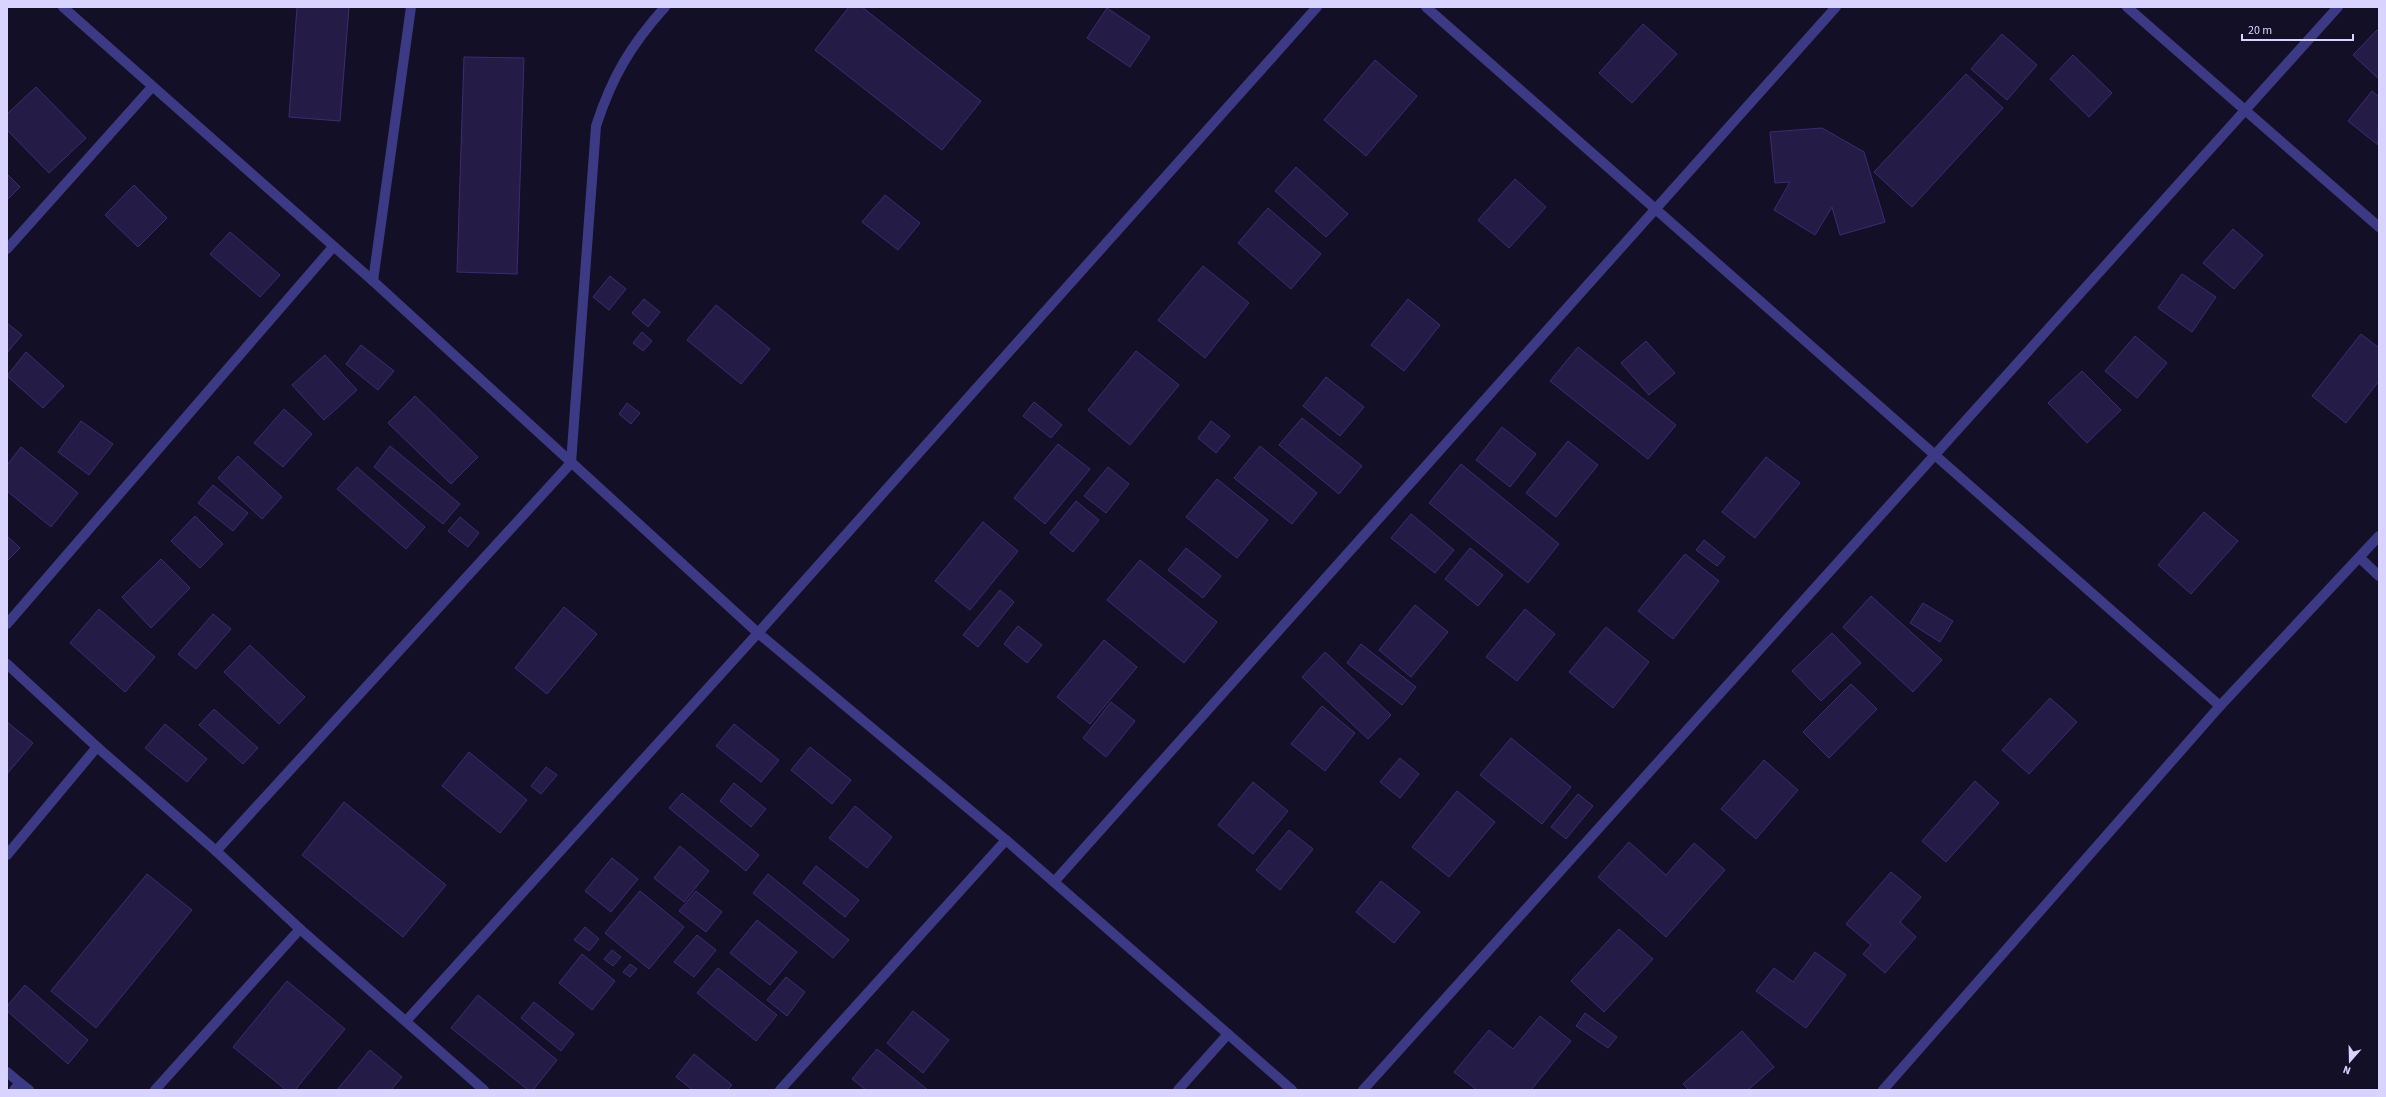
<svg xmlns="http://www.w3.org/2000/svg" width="2386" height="1097" font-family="'Source Sans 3',sans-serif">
	<rect width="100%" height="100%" fill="#130f26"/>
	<!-- building -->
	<g fill="#241b47" stroke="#3b2d73">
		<polygon points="297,7 349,7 340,121 289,117"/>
		<polygon points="849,7 862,7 981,101 942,150 815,50"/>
		<polygon points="1107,8 1150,37 1130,67 1087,38"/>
		<polygon points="1643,24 1677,54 1632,103 1599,73"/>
		<polygon points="2377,30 2379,32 2379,79 2353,55"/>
		<polygon points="2002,34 2037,65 2007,100 1971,69"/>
		<polygon points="2073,55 2112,93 2089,117 2050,79"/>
		<polygon points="464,57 524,58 517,274 457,272"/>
		<polygon points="1375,60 1417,96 1366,156 1324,120"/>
		<polygon points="1966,74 2003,108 1912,207 1874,172"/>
		<polygon points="36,87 86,138 49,173 7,130 7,114"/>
		<polygon points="2372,91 2379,97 2378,145 2348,121"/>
		<polygon points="1822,128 1864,152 1885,222 1840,235 1832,207 1815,235 1774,210 1790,182 1775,183 1770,132"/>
		<polygon points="1296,167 1348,214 1326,237 1275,191"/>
		<polygon points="7,174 20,187 7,200"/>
		<polygon points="1515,179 1546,207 1509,248 1478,220"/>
		<polygon points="134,185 167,218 138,247 105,215"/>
		<polygon points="885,195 920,223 898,250 862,222"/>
		<polygon points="1268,208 1321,254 1291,289 1238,243"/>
		<polygon points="2233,229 2263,255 2234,289 2203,263"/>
		<polygon points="230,232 280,275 260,297 210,254"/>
		<polygon points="1203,266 1249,303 1205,358 1158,320"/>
		<polygon points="2182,274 2216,297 2192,332 2158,308"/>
		<polygon points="610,276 626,289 609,310 593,297"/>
		<polygon points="644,299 660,312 648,327 632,313"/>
		<polygon points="1408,299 1440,325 1404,371 1371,345"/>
		<polygon points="716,305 770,349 741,384 687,340"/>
		<polygon points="7,323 22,335 7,353"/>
		<polygon points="642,332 652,341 643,351 633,343"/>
		<polygon points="2361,334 2379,348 2379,381 2346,423 2312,396"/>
		<polygon points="2135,336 2167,363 2137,398 2105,371"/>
		<polygon points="1646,341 1675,373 1649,395 1621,363"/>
		<polygon points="361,345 394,371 378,390 346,364"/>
		<polygon points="1578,347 1676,425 1648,459 1550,381"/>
		<polygon points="1136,351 1179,385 1130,445 1088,410"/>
		<polygon points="26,352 64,386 43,408 7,376"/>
		<polygon points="325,355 357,390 324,420 292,385"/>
		<polygon points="2082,371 2121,410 2087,443 2048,403"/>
		<polygon points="1326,377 1364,407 1340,436 1303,406"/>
		<polygon points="415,396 478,457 451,484 388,423"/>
		<polygon points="1034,402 1062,425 1051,438 1023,416"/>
		<polygon points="627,403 640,413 631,424 619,414"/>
		<polygon points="284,409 312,434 283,467 254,443"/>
		<polygon points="1302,418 1362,466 1339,494 1279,445"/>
		<polygon points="81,421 113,444 89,475 58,452"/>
		<polygon points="1211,421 1230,436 1216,453 1198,438"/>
		<polygon points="1502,427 1536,454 1510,487 1476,460"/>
		<polygon points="1568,441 1598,465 1556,517 1526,493"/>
		<polygon points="1058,444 1090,469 1045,524 1014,498"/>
		<polygon points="390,446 460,504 443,524 374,467"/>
		<polygon points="1260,446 1317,493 1292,524 1234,478"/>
		<polygon points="21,447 78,493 51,527 7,491 7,465"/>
		<polygon points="238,456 282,497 262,519 218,478"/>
		<polygon points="1766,457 1800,483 1755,538 1722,512"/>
		<polygon points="1461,464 1559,544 1528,583 1429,503"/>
		<polygon points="357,467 425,527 406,549 337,489"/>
		<polygon points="1108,467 1129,484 1106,513 1084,496"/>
		<polygon points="1217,479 1268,520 1237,558 1186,517"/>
		<polygon points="213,485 248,513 233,531 198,503"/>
		<polygon points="1076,501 1099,520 1073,552 1050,533"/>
		<polygon points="2204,512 2238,541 2191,594 2158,565"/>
		<polygon points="1411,514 1454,550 1435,573 1391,538"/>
		<polygon points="195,516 223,544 200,568 171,541"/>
		<polygon points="460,517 479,533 468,547 448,531"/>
		<polygon points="983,522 1018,551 970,610 935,581"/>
		<polygon points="7,536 20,548 7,561"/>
		<polygon points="1704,540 1725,557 1717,566 1696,550"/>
		<polygon points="1186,548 1221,576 1203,598 1168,570"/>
		<polygon points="1470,548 1503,575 1478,606 1445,579"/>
		<polygon points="1685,554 1719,581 1673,639 1638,611"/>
		<polygon points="161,559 190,588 151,628 122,597"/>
		<polygon points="1140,560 1217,622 1184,663 1107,600"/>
		<polygon points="1000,590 1014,602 978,647 963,635"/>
		<polygon points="1871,596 1942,660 1913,692 1843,627"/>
		<polygon points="1923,603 1953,621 1940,642 1910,623"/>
		<polygon points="1415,605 1448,632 1411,677 1379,650"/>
		<polygon points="564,607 597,634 547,694 515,668"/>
		<polygon points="99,609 155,657 125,692 70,643"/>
		<polygon points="1525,609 1555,634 1517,681 1486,657"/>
		<polygon points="213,614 231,629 196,669 178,654"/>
		<polygon points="1018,626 1042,645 1027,663 1004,644"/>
		<polygon points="1606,627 1649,662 1613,708 1569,672"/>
		<polygon points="1832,633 1861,663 1821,701 1792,671"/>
		<polygon points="1104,640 1137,667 1090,724 1057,697"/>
		<polygon points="1361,644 1416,687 1402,705 1347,663"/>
		<polygon points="250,645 305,697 279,724 224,672"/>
		<polygon points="1325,652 1391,715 1368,739 1302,677"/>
		<polygon points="1851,684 1877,709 1829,758 1803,732"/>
		<polygon points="2050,698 2077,722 2029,774 2002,750"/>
		<polygon points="1111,702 1135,721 1106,757 1083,738"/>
		<polygon points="1322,706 1355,733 1325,771 1291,744"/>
		<polygon points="214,709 258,748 243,764 199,725"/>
		<polygon points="7,722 33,743 7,774"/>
		<polygon points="165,724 207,759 187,782 145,748"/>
		<polygon points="734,724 779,760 761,782 716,746"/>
		<polygon points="1511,738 1571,787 1542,824 1480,775"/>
		<polygon points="810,747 851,780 832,804 791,770"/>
		<polygon points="469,752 527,800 500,833 442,786"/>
		<polygon points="1400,758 1419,774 1400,798 1380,782"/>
		<polygon points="1764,760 1798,790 1756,839 1721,809"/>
		<polygon points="546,767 557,775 541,794 531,786"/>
		<polygon points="1975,781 1999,803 1946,862 1922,841"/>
		<polygon points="1253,782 1288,811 1253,854 1218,825"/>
		<polygon points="734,783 766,809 751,827 720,801"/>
		<polygon points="1457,791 1495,822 1449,877 1412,847"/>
		<polygon points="682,793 759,855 746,871 669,808"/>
		<polygon points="1578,794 1593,806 1566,839 1551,827"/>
		<polygon points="344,802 446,885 403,937 302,855"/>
		<polygon points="855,806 892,837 867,868 829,838"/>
		<polygon points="1289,830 1313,849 1280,890 1256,870"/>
		<polygon points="1629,842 1666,875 1694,843 1725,870 1666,937 1598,877"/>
		<polygon points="680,846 709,871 684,902 654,878"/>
		<polygon points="612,858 638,879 611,912 585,891"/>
		<polygon points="816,866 859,900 845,917 803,883"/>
		<polygon points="1891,872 1921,897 1900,922 1916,937 1885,973 1863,954 1871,945 1846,924"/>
		<polygon points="147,874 192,910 96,1028 51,991"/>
		<polygon points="768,874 849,940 833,958 753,893"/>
		<polygon points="1381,881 1420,912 1394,943 1356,912"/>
		<polygon points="640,891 684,927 649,969 605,933"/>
		<polygon points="696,891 722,912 706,932 679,911"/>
		<polygon points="757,920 797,952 770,985 730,953"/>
		<polygon points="585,927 599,939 589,951 574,940"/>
		<polygon points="1619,929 1653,959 1604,1012 1571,981"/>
		<polygon points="697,935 716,950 694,977 674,962"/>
		<polygon points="612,950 621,957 613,966 604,959"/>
		<polygon points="1815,952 1846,975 1806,1028 1756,991 1774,968 1793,982"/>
		<polygon points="582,954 615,981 592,1010 559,983"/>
		<polygon points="630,964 637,969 630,977 623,972"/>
		<polygon points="718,968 777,1015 756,1041 697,993"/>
		<polygon points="786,977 805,992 787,1016 767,1000"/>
		<polygon points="287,981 345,1029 295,1090 286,1090 233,1047"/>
		<polygon points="25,985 88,1040 68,1064 7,1011 7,1006"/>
		<polygon points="478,995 557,1060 533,1090 528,1090 451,1028"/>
		<polygon points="534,1002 574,1034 561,1051 521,1018"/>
		<polygon points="913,1011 949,1040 923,1073 887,1043"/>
		<polygon points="1585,1013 1617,1037 1608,1048 1576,1026"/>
		<polygon points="1540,1016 1571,1041 1531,1090 1477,1090 1454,1072 1489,1030 1513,1049"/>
		<polygon points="1742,1031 1774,1067 1748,1090 1689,1090 1683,1084"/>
		<polygon points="877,1049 928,1090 866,1090 852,1079"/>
		<polygon points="370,1050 402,1077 391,1090 337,1090"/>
		<polygon points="694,1054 732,1085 727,1090 693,1090 676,1077"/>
	</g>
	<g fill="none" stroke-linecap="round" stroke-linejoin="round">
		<!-- street -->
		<g stroke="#3d3a85" stroke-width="10">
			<polyline points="63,7 373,281 758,633 1006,840 1292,1090"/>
			<polyline points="1426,7 2220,706"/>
			<polyline points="2127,7 2379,227"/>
			<polyline points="7,249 152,87"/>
			<polyline points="373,281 411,7"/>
			<polyline points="2360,558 2379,576"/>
			<polyline points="7,624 333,247"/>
			<polyline points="7,664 97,747 216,851 300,929 484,1090"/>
			<path d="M216 851 571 463 596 126C612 77 630 46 665 7"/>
			<polyline points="7,855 97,747"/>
			<polyline points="1054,882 1836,7"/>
			<polyline points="406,1021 758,633 1317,7"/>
			<polyline points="7,1072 20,1083"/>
			<polyline points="14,1090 20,1083 29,1090"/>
			<polyline points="155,1090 300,929"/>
			<polyline points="780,1090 1006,840"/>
			<polyline points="1178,1090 1228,1034"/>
			<polyline points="1363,1090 2338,7"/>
			<polyline points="1883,1090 2220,706 2379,536"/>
		</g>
	</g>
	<!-- border -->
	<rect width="2386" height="1097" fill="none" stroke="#d9d4ff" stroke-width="16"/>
	<!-- north arrow -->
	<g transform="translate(2350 1061) rotate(200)" stroke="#130f26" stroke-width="3" paint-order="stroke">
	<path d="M0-3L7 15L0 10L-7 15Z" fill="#d9d4ff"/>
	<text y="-6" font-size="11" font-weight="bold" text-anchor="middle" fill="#d9d4ff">N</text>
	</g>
	<!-- scale -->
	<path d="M2242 34v6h111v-6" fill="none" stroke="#d9d4ff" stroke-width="2"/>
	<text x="2248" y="34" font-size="12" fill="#d9d4ff" stroke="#130f26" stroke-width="3" paint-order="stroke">20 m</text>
</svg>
